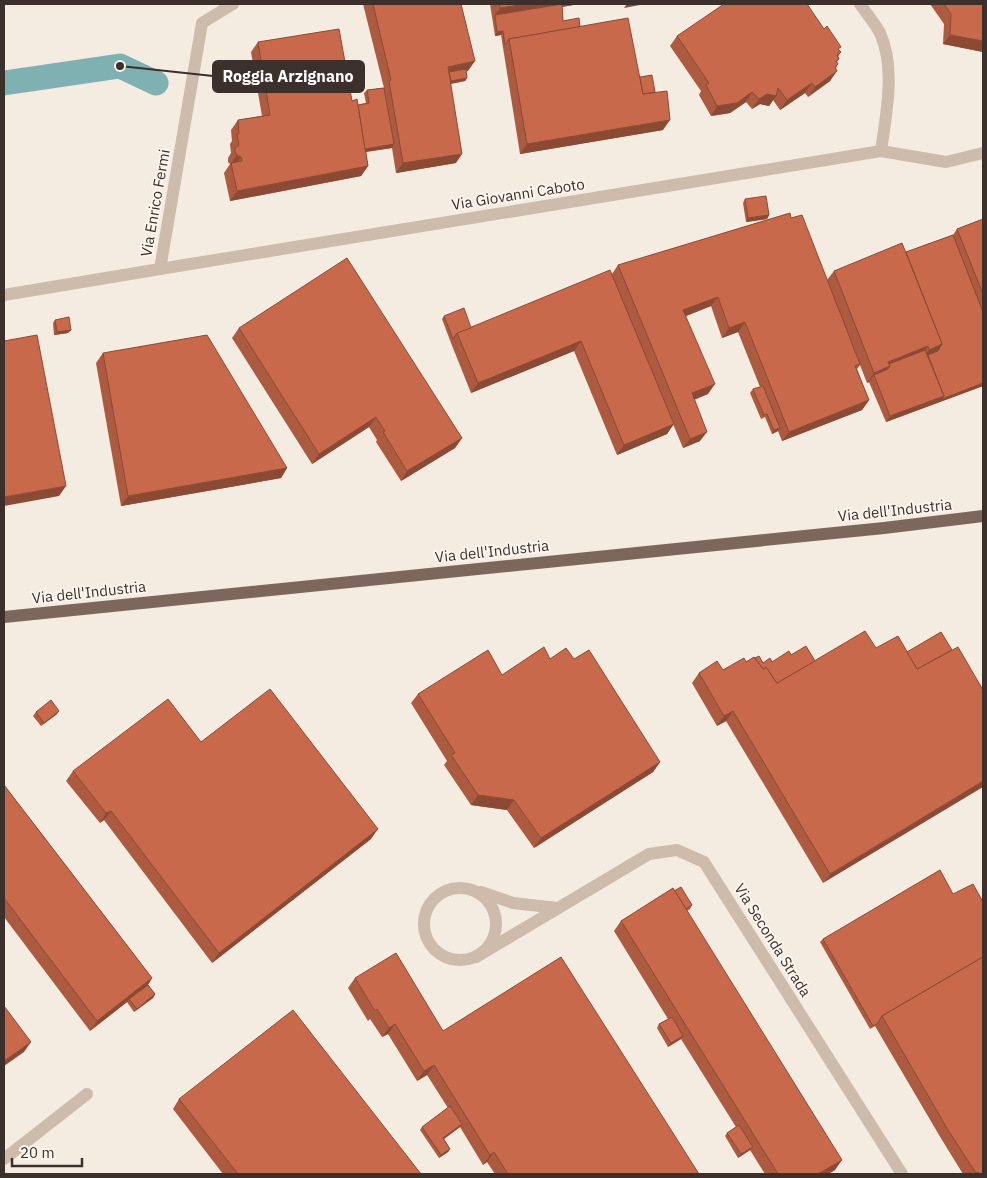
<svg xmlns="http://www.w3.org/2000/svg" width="987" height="1178" font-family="'IBM Plex Sans',sans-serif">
	<rect width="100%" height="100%" fill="#f4ebe1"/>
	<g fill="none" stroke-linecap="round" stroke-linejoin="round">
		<!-- canal -->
		<polyline stroke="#7fb0b2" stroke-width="25" points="4,83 120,66 156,83"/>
		<!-- minor -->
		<g stroke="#cdbbac" stroke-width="12">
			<path d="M860 4C866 13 875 23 880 33 896 68 886 115 881 151"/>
			<polyline points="160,269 881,151 946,162 983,153"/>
			<polyline points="4,295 160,269 202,23 233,4"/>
			<circle cx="460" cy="924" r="36"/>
			<polyline points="481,892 513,903 557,908"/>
			<polyline points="476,957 649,854 677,850 704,862 902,1174"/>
			<polyline points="4,1159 87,1094"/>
		</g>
		<!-- major -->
		<polyline stroke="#7d675c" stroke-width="12" points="4,617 884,528 983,516"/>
	</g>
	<!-- wall -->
	<g fill="#ac5a40">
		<polygon points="363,4 461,4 468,71 466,71 467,78 465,81 451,84 456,163 396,173 392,148 366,152 368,166 361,176 230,201 224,173 230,164 228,162 228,158 231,153 230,144 232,141 231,130 238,120 262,116 251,52 258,42 358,105 366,103 364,93 367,90 384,88"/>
		<polygon points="490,4 579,4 562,7 563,21 580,27 640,77 655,92 663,130 520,154 501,35 495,36"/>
		<polygon points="930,4 983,4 983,52 943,44 944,24"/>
		<polygon points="677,36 839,50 841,52 838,57 839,59 837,62 838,64 836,68 830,81 808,97 805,93 780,110 773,100 769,106 760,104 752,109 746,102 730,113 711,116 699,95 701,91 670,46"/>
		<polygon points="745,199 769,215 767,219 746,222 743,203"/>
		<polygon points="791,218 827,280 834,271 906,252 953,235 957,229 983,219 983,386 886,422 869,382 867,383 860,365 857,369 869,400 862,410 782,441 778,431 772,434 765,417 761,419 750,393 753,389 760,387 738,332 722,338 711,306 686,316 708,394 694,400 700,441 683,448 673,424 667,434 617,455 574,351 471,393 451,343 442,319 444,316 471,328 612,274 618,265"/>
		<polygon points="55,320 71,330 68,333 54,335 53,323"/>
		<polygon points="239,328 462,438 455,448 401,481 376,442 377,440 369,427 312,464 232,338"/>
		<polygon points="103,353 287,468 281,478 121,506 96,363"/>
		<polygon points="876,648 907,652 952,650 983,690 823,883 726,721 717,726 692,683 699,673 723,670 755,658 763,663 772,662 791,655 815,661"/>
		<polygon points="550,659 574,659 660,762 653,772 534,848 507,810 471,805 444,765 447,761 411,703 418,694 502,675"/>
		<polygon points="36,712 57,714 41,726 33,716"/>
		<polygon points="201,742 371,839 212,963 104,820 100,823 66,781 73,771"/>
		<polygon points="4,785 152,978 148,985 155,994 153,998 134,1012 127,1002 90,1031 4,917"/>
		<polygon points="674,891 692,905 690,909 687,911 835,1170 828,1174 765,1174 750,1150 738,1158 725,1136 727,1133 736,1127 681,1039 668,1047 657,1028 659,1024 668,1019 614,931 621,921"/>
		<polygon points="953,894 983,1174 963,1174 942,1140 875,1026 870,1029 820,942 823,939"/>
		<polygon points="355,978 443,1031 699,1174 495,1174 487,1162 483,1165 460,1127 444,1139 450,1149 448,1152 439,1158 420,1130 422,1127 448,1108 427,1075 417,1081 388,1034 382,1037 370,1019 368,1021 348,988"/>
		<polygon points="179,1099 421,1174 223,1174 173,1109"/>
	</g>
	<!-- shaded-wall -->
	<g fill="#8c4a34">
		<polygon points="528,4 579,4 496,18 495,15 500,8"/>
		<polygon points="627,4 645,4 624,8"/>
		<polygon points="503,31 501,35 495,36 497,32"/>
		<polygon points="950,35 983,41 983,52 943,44"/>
		<polygon points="475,61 468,71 444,76 448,67"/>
		<polygon points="837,71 830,81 808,97 815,87"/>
		<polygon points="467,78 465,81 443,85 445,82"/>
		<polygon points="812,83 805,93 780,110 787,100"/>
		<polygon points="752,92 746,102 730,113 711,116 717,106"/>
		<polygon points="767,94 776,96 769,106 760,104 752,109 759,99"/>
		<polygon points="670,120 663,130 520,154 527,144"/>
		<polygon points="394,144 392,148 357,153 359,150"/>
		<polygon points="462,154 456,163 396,173 403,163"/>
		<polygon points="237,155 241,157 234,167 231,164"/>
		<polygon points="368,166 361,176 230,201 237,191"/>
		<polygon points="769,215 767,219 746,222 748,218"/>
		<polygon points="718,297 711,306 676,320 683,310"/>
		<polygon points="745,322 738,332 722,338 729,328"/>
		<polygon points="71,330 68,333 54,335 57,332"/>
		<polygon points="581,341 574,351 471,393 478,383"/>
		<polygon points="942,344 935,354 922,360 929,350"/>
		<polygon points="928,346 921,356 883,376 874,375 869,382 867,383 874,373 888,362"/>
		<polygon points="983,383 983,386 886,422 890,416 944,396"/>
		<polygon points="715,384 708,394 685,403 692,393"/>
		<polygon points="869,400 862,410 782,441 789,432"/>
		<polygon points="376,417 369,427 312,464 319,454"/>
		<polygon points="674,424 667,434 617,455 624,445"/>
		<polygon points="780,428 778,431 772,434 774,430"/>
		<polygon points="707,432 700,441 683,448 690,439"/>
		<polygon points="462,438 455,448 401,481 407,471"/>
		<polygon points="287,468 281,478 121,506 128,496"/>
		<polygon points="66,486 59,496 4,506 4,497"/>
		<polygon points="59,711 57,714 41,726 44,723"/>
		<polygon points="733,711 726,721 717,726 724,716"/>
		<polygon points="660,762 653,772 534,848 541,838"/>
		<polygon points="983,781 983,787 823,883 830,874"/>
		<polygon points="478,795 514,800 507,810 471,805"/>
		<polygon points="111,811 104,820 100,823 106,813"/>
		<polygon points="378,829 371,839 212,963 219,953"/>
		<polygon points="152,978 146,988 129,999 127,1002 90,1031 97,1021"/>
		<polygon points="155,994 153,998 134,1012 137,1009"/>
		<polygon points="395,1024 388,1034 382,1037 389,1028"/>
		<polygon points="683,1036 681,1039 668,1047 671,1043"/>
		<polygon points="31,1042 24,1052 4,1066 4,1061"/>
		<polygon points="434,1065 427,1075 417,1081 424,1071"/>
		<polygon points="462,1124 460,1127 441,1141 443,1138"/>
		<polygon points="753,1147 750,1150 738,1158 741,1154"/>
		<polygon points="450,1149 448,1152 439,1158 441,1155"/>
		<polygon points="494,1152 487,1162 483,1165 490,1155"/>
		<polygon points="842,1160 835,1170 828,1174 818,1174"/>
	</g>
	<!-- building -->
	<g fill="#c8694b" stroke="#8c4a34">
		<polygon points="373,4 461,4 475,61 448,67 462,154 403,163 389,81 391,80"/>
		<polygon points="499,4 528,4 500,8"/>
		<polygon points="562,4 563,21 579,18 580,27 509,39 505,45 503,31 497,32 495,15"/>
		<polygon points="724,4 807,4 824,29 827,26 841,47 838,49 841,52 837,55 839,59 836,61 838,64 835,67 837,71 815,87 812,83 787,100 778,88 776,96 767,94 759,99 752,92 737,103 717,106 706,85 709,83 677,36"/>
		<polygon points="944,4 983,4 983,41 950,35 951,14"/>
		<polygon points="628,18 643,94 667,91 670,120 527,144 509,39"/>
		<polygon points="339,29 352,101 357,99 368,166 237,191 231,163 242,161 241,157 237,155 235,152 235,148 239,145 237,134 239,134 238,120 270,115 258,42"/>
		<polygon points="466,69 467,78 451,81 449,72"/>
		<polygon points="652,75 655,92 643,94 640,77"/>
		<polygon points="384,88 394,144 365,149 358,105 369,103 367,90"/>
		<polygon points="766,196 769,215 748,218 745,199"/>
		<polygon points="790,213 791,218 802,215 860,364 855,366 869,400 789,432 745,322 729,328 718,297 683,310 715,384 692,393 707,432 690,439 618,265"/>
		<polygon points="983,219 983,294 957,229"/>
		<polygon points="953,235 983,312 983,383 942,399 944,396 928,355 938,351 942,344 906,252"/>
		<polygon points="902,243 942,344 929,350 928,346 888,362 890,366 874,373 834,271"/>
		<polygon points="347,258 462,438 407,471 383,432 385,431 376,417 319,454 239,328"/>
		<polygon points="610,270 674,424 624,445 581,341 478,383 457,333"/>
		<polygon points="464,308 471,328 457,333 453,339 444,316"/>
		<polygon points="69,317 71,330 57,332 55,320"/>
		<polygon points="37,335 66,486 4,497 4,341"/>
		<polygon points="207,335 287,468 128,496 103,353"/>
		<polygon points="925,350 944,396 890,416 874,375 888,369 890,366 889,364"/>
		<polygon points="763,386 780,428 774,430 767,414 764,415 753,389"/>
		<polygon points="865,631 876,648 898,636 917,669 958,647 983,690 983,781 830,874 733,711 724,716 699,673 717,661 723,670 744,658 746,662 754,657 763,669 766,667 777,683"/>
		<polygon points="941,632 952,650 917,669 907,652"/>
		<polygon points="806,646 815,661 777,683 766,667 763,669 755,658 759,656 763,663 770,658 772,662 789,651 791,655"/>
		<polygon points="544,647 550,659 566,648 574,659 589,650 660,762 541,838 514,800 478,795 451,755 455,753 418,694 488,650 502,675"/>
		<polygon points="270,689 378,829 219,953 111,811 106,813 73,771 168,699 201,742"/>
		<polygon points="51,700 59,711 44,723 36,712"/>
		<polygon points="4,785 152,978 97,1021 4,898"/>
		<polygon points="940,870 953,894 973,884 983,902 983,957 882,1016 877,1024 873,1026 823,939"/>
		<polygon points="681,887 692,905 686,909 674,891"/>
		<polygon points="673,888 842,1160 818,1174 778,1174 621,921"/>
		<polygon points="396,953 443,1031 561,957 699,1174 508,1174 494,1152 490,1155 434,1065 424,1071 395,1024 389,1028 377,1009 375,1011 355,978"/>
		<polygon points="983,957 983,1174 980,1174 978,1172 976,1173 948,1130 882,1016"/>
		<polygon points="148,985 155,994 137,1009 129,999"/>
		<polygon points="4,1006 31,1042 4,1061"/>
		<polygon points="293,1010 421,1174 238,1174 179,1099"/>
		<polygon points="672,1017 683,1036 671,1043 659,1024"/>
		<polygon points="450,1106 462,1124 443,1138 450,1149 441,1155 422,1127"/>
		<polygon points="739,1125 753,1147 741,1154 727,1133"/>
	</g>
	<g text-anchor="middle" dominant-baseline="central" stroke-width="4" stroke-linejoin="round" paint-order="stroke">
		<!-- street labels -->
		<g font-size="15" fill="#3b302b" stroke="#fbf5ee">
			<text transform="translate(518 194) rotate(-9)">Via Giovanni Caboto</text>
			<text transform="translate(155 203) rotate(-80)">Via Enrico Fermi</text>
			<text transform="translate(895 510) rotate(-6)">Via dell'Industria</text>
			<text transform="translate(492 551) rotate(-6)">Via dell'Industria</text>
			<text transform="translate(89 592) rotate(-6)">Via dell'Industria</text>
			<text transform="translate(773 940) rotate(58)">Via Seconda Strada</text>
		</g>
	</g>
	<!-- callouts -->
	<path fill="none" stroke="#3b302b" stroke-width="2" d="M120 66L213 76"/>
	<circle fill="#3b302b" stroke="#fbf5ee" stroke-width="2" cx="120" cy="66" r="5"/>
	<rect fill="#3b302b" stroke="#3b302b" stroke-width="2" x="213" y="61" width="151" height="31" rx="5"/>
	<g font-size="16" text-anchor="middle" font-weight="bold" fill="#fff">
		<text x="288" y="82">Roggia Arzignano</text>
	</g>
	<!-- border -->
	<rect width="987" height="1178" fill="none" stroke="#3b302b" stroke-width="10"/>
	<!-- scale -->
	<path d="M12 1158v8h70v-8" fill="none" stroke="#3b302b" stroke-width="2.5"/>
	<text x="20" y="1158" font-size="15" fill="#3b302b" stroke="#fbf5ee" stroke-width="4" paint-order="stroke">20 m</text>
</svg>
